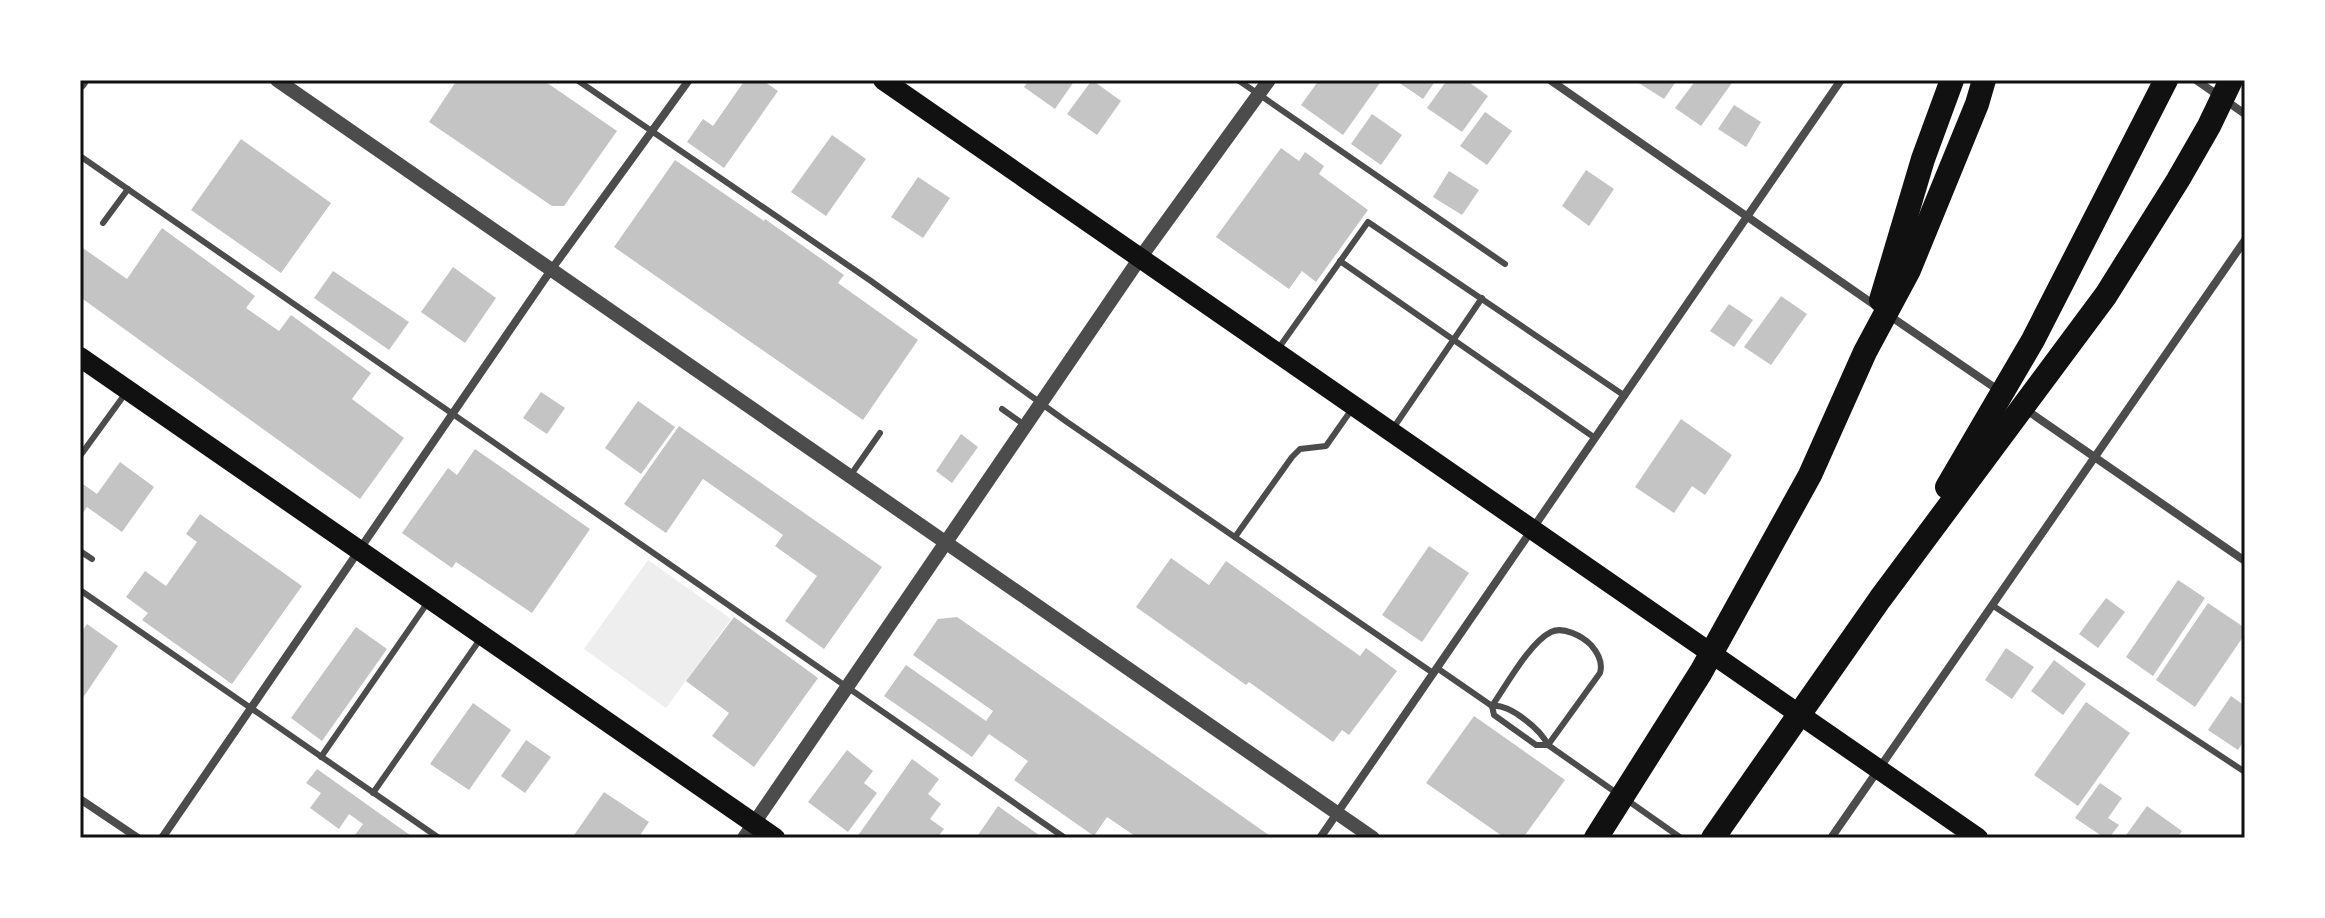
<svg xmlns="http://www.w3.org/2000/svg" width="2325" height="918" font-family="Lato,sans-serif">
	<rect width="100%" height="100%" fill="#fff"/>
	<!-- green -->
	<polygon fill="#eee" points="648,560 731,619 666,708 584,649"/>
	<!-- building -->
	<g fill="#c4c4c4">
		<polygon points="457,80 543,80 617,131 564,206 552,206 429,122"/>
		<polygon points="745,80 762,80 778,91 724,168 687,142 703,119 713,126"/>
		<polygon points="1029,80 1075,80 1055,109 1024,87"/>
		<polygon points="1092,80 1121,101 1097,135 1067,114"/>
		<polygon points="1319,80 1382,80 1343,135 1301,105"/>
		<polygon points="1395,80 1436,80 1423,99"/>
		<polygon points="1447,80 1466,80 1488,96 1462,132 1427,108"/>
		<polygon points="1634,80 1677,80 1664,99"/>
		<polygon points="1696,80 1734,80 1701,126 1675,108"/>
		<polygon points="1734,105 1761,122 1746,147 1718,129"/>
		<polygon points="1485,112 1512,131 1487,165 1460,146"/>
		<polygon points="1372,114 1402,135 1381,165 1351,144"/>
		<polygon points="832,135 866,159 826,216 791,192"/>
		<polygon points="241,139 331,203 281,273 191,210"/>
		<polygon points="1281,148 1299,161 1305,152 1324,166 1319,174 1368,210 1316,282 1302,271 1289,289 1216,237"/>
		<polygon points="675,160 764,221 765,219 844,275 838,283 918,340 863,420 614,247"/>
		<polygon points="1586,170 1614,189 1589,226 1562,206"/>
		<polygon points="1449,171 1479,190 1462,215 1433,197"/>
		<polygon points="918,177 950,198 923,238 891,217"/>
		<polygon points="162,228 255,296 246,308 279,331 291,315 371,373 352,399 404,438 360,499 80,297 80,246 127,279"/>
		<polygon points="453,267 496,298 465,343 421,312"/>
		<polygon points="333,271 409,322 389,350 314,298"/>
		<polygon points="1781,296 1807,314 1771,365 1744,347"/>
		<polygon points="1729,304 1753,320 1734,347 1710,331"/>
		<polygon points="541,392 565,408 547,434 523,418"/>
		<polygon points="638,401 675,427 641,474 605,448"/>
		<polygon points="1681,419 1732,455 1705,495 1692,486 1674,513 1635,487"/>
		<polygon points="679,426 882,567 824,649 785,621 817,576 775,546 783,535 703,479 666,533 624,504"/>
		<polygon points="961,434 978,447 952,483 936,471"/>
		<polygon points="475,449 590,529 532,613 456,562 452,568 402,533 448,468 457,475"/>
		<polygon points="120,462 154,487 122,532 87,507 80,517 80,482 97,494"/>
		<polygon points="200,514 302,586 232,684 142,620 148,613 126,597 145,571 166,586 197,542 186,534"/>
		<polygon points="1429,546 1469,573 1422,642 1382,615"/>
		<polygon points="1171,558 1209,585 1226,561 1360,656 1366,648 1397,671 1349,735 1342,730 1333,742 1249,682 1246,685 1136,607"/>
		<polygon points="2178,580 2205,598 2153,676 2126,657"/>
		<polygon points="2106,598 2125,612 2098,648 2079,634"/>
		<polygon points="2208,603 2245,628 2245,634 2195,707 2156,680"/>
		<polygon points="734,617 818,678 754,767 712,736 729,713 686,681"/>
		<polygon points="957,617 1152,753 1273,838 1138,838 1107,817 1094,836 1014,780 1028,761 989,734 972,757 884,696 906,665 986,721 993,711 913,655 938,619"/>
		<polygon points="87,624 118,646 80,702 80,634"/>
		<polygon points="356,627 387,649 322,741 291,718"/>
		<polygon points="2006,648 2034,667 2012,699 1985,680"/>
		<polygon points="2054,660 2086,684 2063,715 2031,691"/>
		<polygon points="2231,696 2245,706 2245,739 2238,750 2208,730"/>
		<polygon points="2086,702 2130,733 2078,806 2034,775"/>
		<polygon points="473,703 511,730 469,790 430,764"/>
		<polygon points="1474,716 1565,780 1523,838 1505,838 1426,783"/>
		<polygon points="526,740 551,757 525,793 501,776"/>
		<polygon points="847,750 873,771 864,783 877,793 848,832 808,802"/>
		<polygon points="912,759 939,779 928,794 941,804 930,819 944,829 937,838 859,838 857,837"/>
		<polygon points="317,769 414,838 353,838 363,824 349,814 339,829 310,808 321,793 306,783"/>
		<polygon points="2100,783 2122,798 2108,818 2119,825 2109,838 2105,838 2075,818"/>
		<polygon points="604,792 649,822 638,838 572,838"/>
		<polygon points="998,806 1039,835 1037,838 976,838"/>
		<polygon points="2147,806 2182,831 2177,838 2124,838"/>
	</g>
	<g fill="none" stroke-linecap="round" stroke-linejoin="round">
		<!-- service -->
		<g stroke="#4c4c4c" stroke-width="6">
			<polyline points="577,80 871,281 1067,422 1433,673"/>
			<polyline points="1238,80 1505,264"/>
			<polyline points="80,156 1065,838"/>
			<polyline points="103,223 128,189"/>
			<polyline points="1340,261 1595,438"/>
			<polyline points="1278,349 1368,222 1625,396"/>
			<polyline points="1002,409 1026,426"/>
			<polyline points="1394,427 1482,298"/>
			<polyline points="80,456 125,394"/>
			<polyline points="850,476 880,433"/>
			<polyline points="1235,537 1292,457 1300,449 1326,446 1352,409"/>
			<polyline points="80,551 92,559"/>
			<polyline points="80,590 439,838"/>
			<polyline points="1992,605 2245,772"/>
			<path d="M1437 668 1492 706C1510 704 1540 729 1548 745L1618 794"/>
			<path d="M1492 706C1506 686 1530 642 1551 632 1563 626 1582 636 1591 645 1598 653 1603 663 1600 673L1548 745"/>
			<polyline points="1492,706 1494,715 1536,745 1548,745"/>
			<polyline points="321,757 428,602"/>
			<polyline points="373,793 481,638"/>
			<polyline points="1627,800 1681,838"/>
		</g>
		<!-- minor -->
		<g stroke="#4c4c4c" stroke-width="8">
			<polyline points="1550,80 1876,306"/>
			<polyline points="2196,80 2245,114"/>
			<polyline points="1887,314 2001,392"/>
			<polyline points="2025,409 2245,561"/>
			<polyline points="80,799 138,838"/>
			<polyline points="162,838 551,270 689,80"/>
			<polyline points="1320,838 1841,80"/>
			<polyline points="1831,838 2245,240"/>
		</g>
		<!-- tertiary -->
		<g stroke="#4c4c4c" stroke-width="14">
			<polyline points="277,80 1373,838"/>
			<polyline points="80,83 82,80"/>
			<polyline points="744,838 1140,258 1269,80"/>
		</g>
		<!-- primary -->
		<g stroke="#111" stroke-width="20">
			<polyline points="883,80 1978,838"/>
			<polyline points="80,357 775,838"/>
		</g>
		<!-- motorway -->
		<g stroke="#111" stroke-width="24">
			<polyline points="1881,300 1923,159 1952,80"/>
			<polyline points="1947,487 2033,340 2166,80"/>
			<polyline points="1596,838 1701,672 1810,475 1865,352 1909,270 1977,104 1984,80"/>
			<polyline points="1713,838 1880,599 2106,295 2178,180 2209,126 2231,80"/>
		</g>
	</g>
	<!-- border -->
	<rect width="2325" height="918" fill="none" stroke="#ffffff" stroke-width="164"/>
	<rect x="82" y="82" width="2161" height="754" fill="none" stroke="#111" stroke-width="3"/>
</svg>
